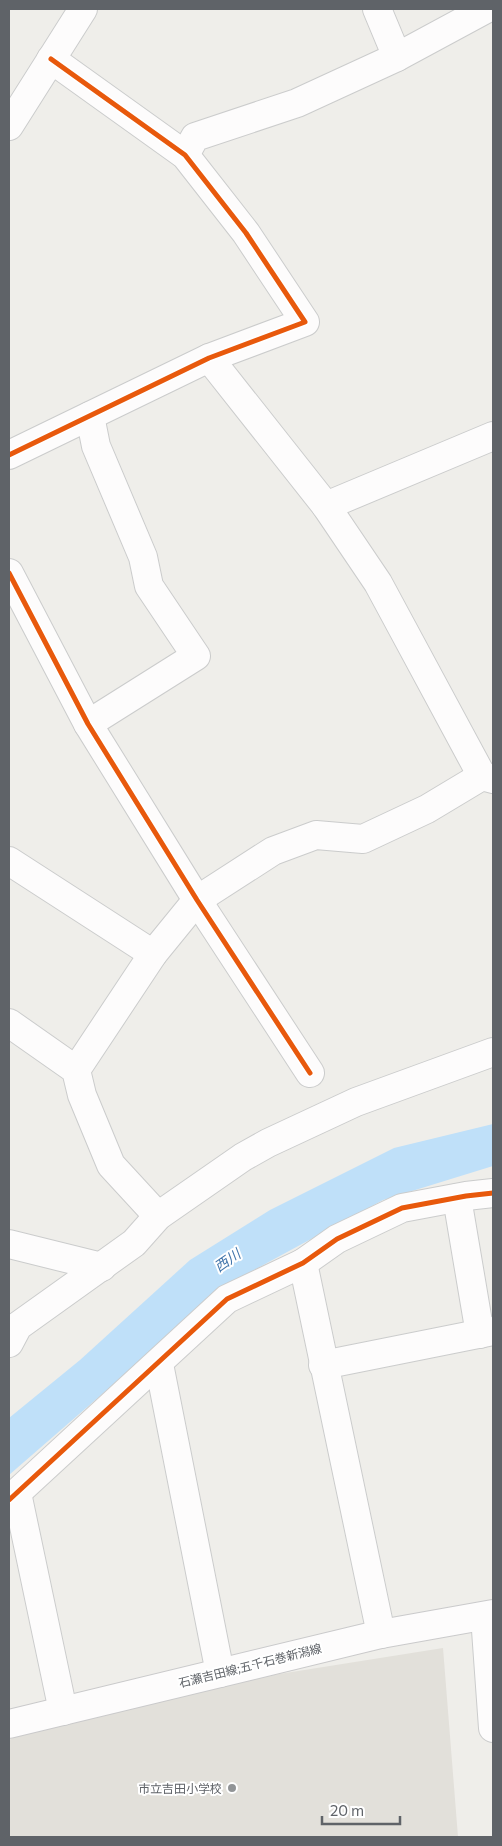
<svg xmlns="http://www.w3.org/2000/svg" width="502" height="1846" font-family="Commissioner,'Noto Sans JP',sans-serif">
	<rect width="100%" height="100%" fill="#efeeea"/>
	<!-- education -->
	<polygon fill="#e2e0da" points="443,1648 458,1837 9,1837 9,1740 23,1733 198,1687"/>
	<!-- water -->
	<polygon fill="#bfe0f9" points="493,1124 493,1166 383,1200 230,1283 9,1475 9,1418 80,1360 190,1260 270,1210 394,1148"/>
	<g fill="none" stroke-linecap="round" stroke-linejoin="round">
		<defs>
			<g id="minor">
				<polyline points="377,9 397,57"/>
				<polyline points="185,155 195,137 297,103 397,57 486,9"/>
				<polyline points="209,358 326,506 378,583 482,776"/>
				<polyline points="9,455 209,358 305,322 246,233 185,155 51,59"/>
				<polyline points="326,506 493,436"/>
				<polyline points="9,573 88,724 197,900 310,1073"/>
				<polyline points="88,724 196,656 149,586 143,557 96,446 90,416"/>
				<polyline points="9,861 153,954"/>
				<polyline points="9,1023 76,1070 82,1095 111,1165 158,1216"/>
				<polyline points="76,1070 153,954 197,900 273,851 316,835 363,839 427,809 482,776 493,779"/>
				<polyline points="457,1198 480,1334"/>
				<polyline points="9,1244 102,1267"/>
				<polyline points="303,1263 381,1634"/>
				<polyline points="9,1343 18,1326 134,1243 158,1216 243,1157 268,1143 356,1102 493,1052"/>
				<polyline points="159,1364 220,1673"/>
				<polyline points="323,1365 493,1331"/>
				<polyline points="17,1493 63,1711"/>
				<polyline points="9,1500 227,1299 303,1263 337,1239 402,1208 466,1196 493,1193"/>
				<polyline points="485,1616 493,1728"/>
			</g>
			<polyline id="tertiary" points="9,126 83,9"/>
			<polyline id="secondary" points="9,1724 381,1634 493,1614"/>
		</defs>
		<!-- minor casing -->
		<use href="#minor" stroke="#cbcccc" stroke-width="30"/>
		<!-- tertiary casing -->
		<use href="#tertiary" stroke="#cbcccc" stroke-width="30"/>
		<!-- secondary casing -->
		<use href="#secondary" stroke="#cacacb" stroke-width="30"/>
		<!-- minor -->
		<use href="#minor" stroke="#fdfcfc" stroke-width="28"/>
		<!-- tertiary -->
		<use href="#tertiary" stroke="#fdfcfc" stroke-width="28"/>
		<!-- secondary -->
		<use href="#secondary" stroke="#fdfcfc" stroke-width="28"/>
		<defs>
			<g id="cycleway">
				<polyline points="9,455 209,358 305,322 246,233 185,155 51,59"/>
				<polyline points="9,573 88,724 197,900 310,1073"/>
				<polyline points="9,1500 227,1299 303,1263 337,1239 402,1208 466,1196 493,1193"/>
			</g>
		</defs>
		<!-- cycleway casing -->
		<use href="#cycleway" stroke="#fff" stroke-width="8"/>
		<!-- cycleway -->
		<use href="#cycleway" stroke="#e8590c" stroke-width="5"/>
	</g>
	<!-- markers -->
	<circle fill="#919496" stroke="#fff" stroke-width="2" cx="232" cy="1788" r="5"/>
	<g text-anchor="middle" dominant-baseline="central" stroke-width="4" stroke-linejoin="round" paint-order="stroke">
		<!-- street labels -->
		<g font-size="12" fill="#5f6368" stroke="#fff">
			<text transform="translate(250 1665) rotate(-14)">石瀬吉田線;五千石巻新潟線</text>
		</g>
		<!-- poi labels -->
		<g font-size="12" fill="#5f6368" stroke="#fff" text-anchor="end">
			<text x="222" y="1788">市立吉田小学校</text>
		</g>
		<!-- water labels -->
		<g font-size="14" font-style="italic" fill="#4174aa" stroke="#fff">
			<text transform="translate(227 1260) rotate(-35)">西川</text>
		</g>
	</g>
	<!-- border -->
	<rect width="502" height="1846" fill="none" stroke="#5f6368" stroke-width="20"/>
	<!-- scale -->
	<path d="M322 1816v8h78v-8" fill="none" stroke="#5f6368" stroke-width="2.5"/>
	<text x="330" y="1816" font-size="15" fill="#5f6368" stroke="#ffffff" stroke-width="4" paint-order="stroke">20 m</text>
</svg>
